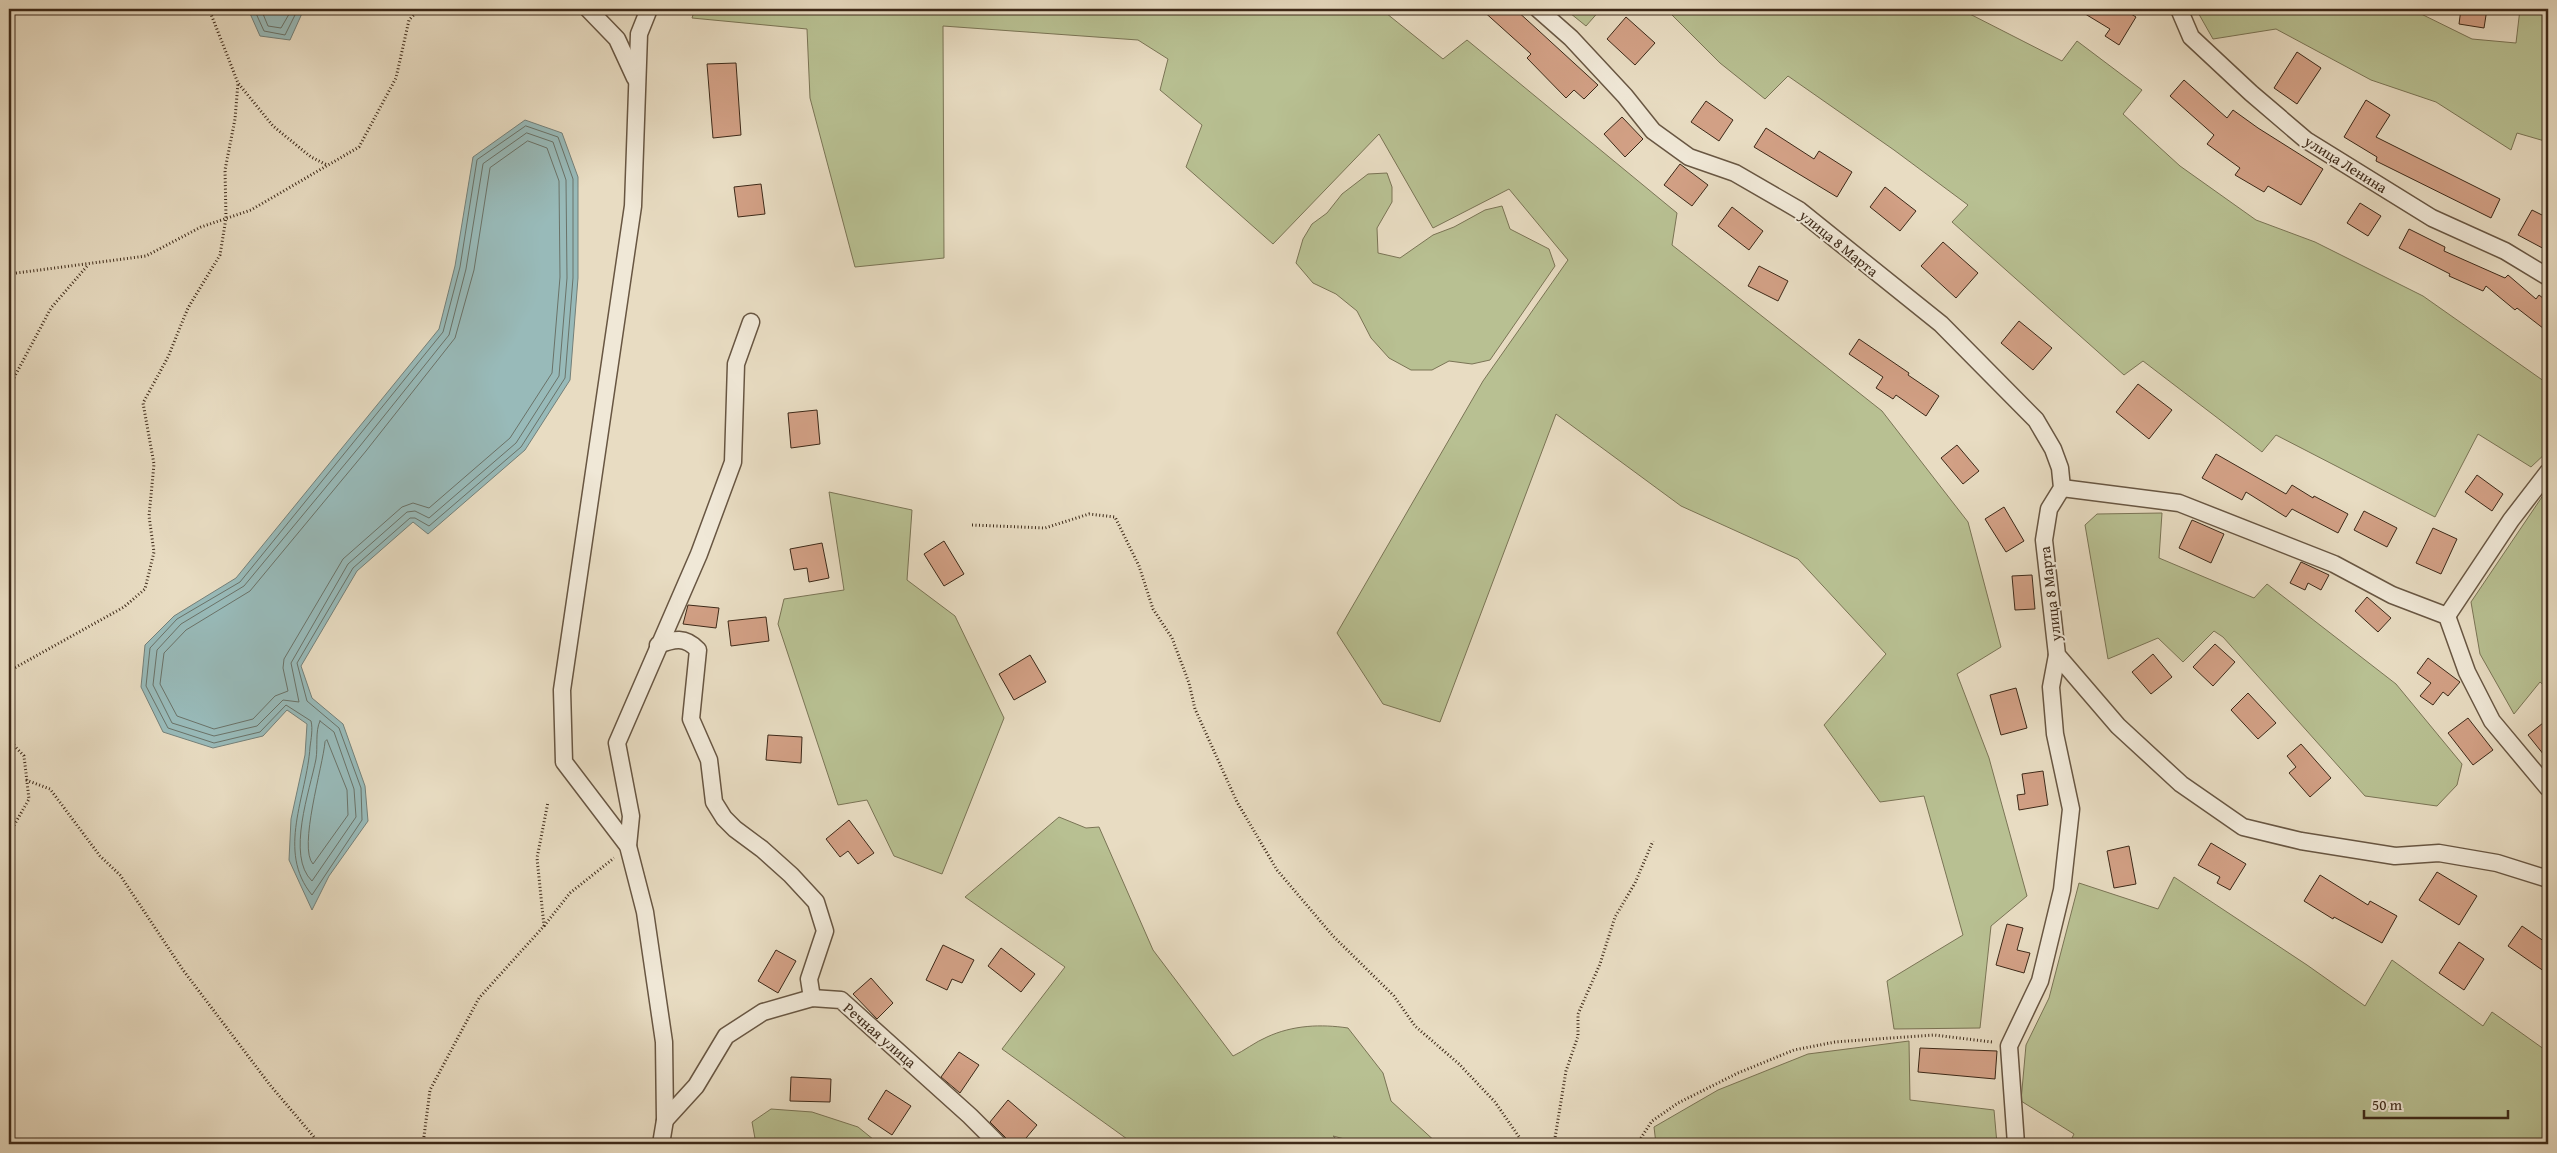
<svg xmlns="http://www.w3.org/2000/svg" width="2557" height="1153" font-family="'Gentium Book Plus',serif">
	<rect width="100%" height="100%" fill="#e8dcc2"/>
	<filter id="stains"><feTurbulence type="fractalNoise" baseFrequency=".004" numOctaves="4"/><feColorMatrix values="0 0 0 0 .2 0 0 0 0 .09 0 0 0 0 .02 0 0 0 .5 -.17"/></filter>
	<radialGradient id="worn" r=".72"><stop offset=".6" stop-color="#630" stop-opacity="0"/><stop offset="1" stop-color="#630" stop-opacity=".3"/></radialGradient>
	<!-- green -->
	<g fill="#b8c092" stroke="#7a7455">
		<polygon points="695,9 874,9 915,14 916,9 1381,9 1443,59 1467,40 1677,213 1672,245 1882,411 1968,522 2001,647 1957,674 1989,758 2027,896 1991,926 1980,1028 1894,1029 1887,981 1963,935 1924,796 1880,802 1824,725 1886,654 1798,559 1681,506 1556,414 1440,722 1383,704 1337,633 1483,381 1568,260 1509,189 1433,228 1379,134 1273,244 1186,167 1202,125 1160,90 1168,59 1138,40 943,26 944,258 855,267 810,98 807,29 692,18"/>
		<polygon points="1565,9 1601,9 1586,26"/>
		<polygon points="1666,9 1960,9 2062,61 2077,41 2142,90 2123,114 2180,166 2256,220 2315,242 2423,296 2548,384 2548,451 2531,467 2478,434 2435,517 2276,435 2262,452 2143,361 2124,375 1952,222 1968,205 1894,150 1788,76 1765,99 1720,63"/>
		<polygon points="2196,9 2411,9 2472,39 2516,43 2520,9 2548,9 2548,142 2517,133 2511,150 2436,102 2371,80 2276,29 2213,39"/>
		<polygon points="1387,173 1392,187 1392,202 1377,228 1378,253 1400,258 1433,235 1454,227 1485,210 1502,206 1510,229 1549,249 1555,266 1490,360 1472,364 1449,361 1432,370 1411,370 1389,358 1371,338 1357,311 1336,294 1313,283 1296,263 1303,239 1312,224 1327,213 1342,194 1368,174"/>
		<polygon points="2548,488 2548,689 2540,682 2514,714 2480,654 2471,602"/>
		<polygon points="829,492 912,510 907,580 955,616 1004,718 942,874 894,856 867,800 838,805 778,624 784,599 844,590"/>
		<polygon points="2162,513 2159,558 2254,598 2267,584 2396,684 2462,764 2457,785 2437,806 2365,796 2223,637 2214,631 2183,662 2158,638 2108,659 2085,525 2097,514"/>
		<path d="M1059 817 1086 828 1099 827 1153 950 1233 1056C1244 1051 1255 1042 1267 1037 1293 1025 1321 1024 1348 1028L1383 1073 1391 1101 1438 1144H1364L1333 1136 1342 1144H1134L1002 1049 1065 967 965 897Z"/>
		<polygon points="2174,877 2307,965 2365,1006 2392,960 2483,1026 2492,1012 2548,1052 2548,1144 2069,1144 2074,1134 2021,1101 2026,1045 2049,998 2079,883 2158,909"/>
		<polygon points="1909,1041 1910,1100 1994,1110 1997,1144 1656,1144 1654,1127 1718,1090 1808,1054"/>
		<polygon points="771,1109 812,1112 858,1127 879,1144 756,1144 752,1122"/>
	</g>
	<!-- water -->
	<g fill="#98bab9" stroke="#748079">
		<polygon points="248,9 304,9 290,40 260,36"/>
		<polygon points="525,120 562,133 578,177 578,278 570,380 525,450 428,534 413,522 357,571 301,666 312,698 343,724 365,786 368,821 329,876 312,910 289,860 291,819 305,755 307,724 287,710 263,736 213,748 163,732 141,687 145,645 174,616 236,578 439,329 455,266 473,157"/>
	</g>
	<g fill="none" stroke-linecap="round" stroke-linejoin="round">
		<!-- shore -->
		<g stroke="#6a7268" stroke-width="1">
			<polyline points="254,9 264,31 285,35 298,9"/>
			<polyline points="261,9 268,26 281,28 292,9"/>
			<path d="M526 126 558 137 573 179V278L565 378 521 447 429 526 415 518H410L353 568 297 663 307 701 339 728 361 788 362 820 312 895C276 851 307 796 310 747 311 739 313 729 311 721L286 705 260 732 214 743 168 728 146 686 150 648 177 619 240 582 443 332 460 267 477 160Z"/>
			<polygon points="527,133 553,142 566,180 567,278 559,376 516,443 429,518 415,511 407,512 348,564 291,663 299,702 283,700 257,726 214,736 172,723 153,685 157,650 181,624 244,586 360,446 449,335 466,269 483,164"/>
			<polygon points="528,141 547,148 559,181 560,277 552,373 510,438 429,508 413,503 402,507 343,559 284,659 283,668 288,691 275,696 253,719 214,729 177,716 160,684 164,653 186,630 250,591 366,451 455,338 474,270 490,168"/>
			<path d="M320 721 334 732 354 789 356 817 312 881C286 856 310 790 316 759 318 747 315 731 320 721Z"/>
			<path d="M327 740 347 790 348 815 313 864C298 848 323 766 325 742Z"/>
		</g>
	</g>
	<!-- building -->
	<g fill="#d2a085" stroke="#3d2918">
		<polygon points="1481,9 1515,9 1598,85 1584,99 1574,90 1566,98 1527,58 1531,54"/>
		<polygon points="2077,9 2123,9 2136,17 2119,45 2105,36 2110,29"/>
		<polygon points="2461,9 2487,9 2484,28 2459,24"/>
		<polygon points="1626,17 1655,43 1635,65 1607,39"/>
		<polygon points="2297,52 2321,68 2297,104 2274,88"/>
		<polygon points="736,63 741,135 713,138 707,64"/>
		<polygon points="2184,80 2227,118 2233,110 2258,128 2323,169 2301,205 2268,186 2264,192 2235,175 2240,168 2207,144 2214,135 2170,96"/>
		<polygon points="2366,100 2390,115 2376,137 2500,199 2491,218 2376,161 2377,157 2344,137"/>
		<polygon points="1706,101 1733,120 1719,141 1691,122"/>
		<polygon points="1622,117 1643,139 1625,157 1604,134"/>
		<polygon points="1766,128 1814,159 1819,151 1852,172 1837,197 1754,147"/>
		<polygon points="1680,164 1708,185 1692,206 1664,185"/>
		<polygon points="761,184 765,214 738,217 734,187"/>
		<polygon points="1885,187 1916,211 1900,231 1870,207"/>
		<polygon points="2360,203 2381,216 2368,236 2347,223"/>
		<polygon points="1732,207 1763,231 1749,250 1718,226"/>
		<polygon points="2532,210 2548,218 2548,251 2518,235"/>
		<polygon points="2409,229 2445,247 2444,251 2505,278 2508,275 2536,299 2539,295 2548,302 2548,332 2517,308 2515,310 2486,286 2483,291 2449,276 2450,274 2399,248"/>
		<polygon points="1943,242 1978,273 1956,298 1921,266"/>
		<polygon points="1759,266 1788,281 1778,301 1748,286"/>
		<polygon points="2019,321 2052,348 2033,370 2001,343"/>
		<polygon points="1859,339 1909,373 1908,375 1939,396 1926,416 1896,395 1893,399 1876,388 1883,377 1849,354"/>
		<polygon points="2138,384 2172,410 2149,439 2116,412"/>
		<polygon points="817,410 820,444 791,448 788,413"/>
		<polygon points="1957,445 1979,471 1963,484 1941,458"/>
		<polygon points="2216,454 2286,494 2292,485 2313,498 2314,496 2348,514 2338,533 2292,509 2286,517 2246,492 2242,500 2202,478"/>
		<polygon points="2477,475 2503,494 2492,511 2465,492"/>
		<polygon points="2004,507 2024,541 2006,552 1985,519"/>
		<polygon points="2364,511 2397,528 2387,547 2354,530"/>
		<polygon points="2192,520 2224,534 2211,563 2179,548"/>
		<polygon points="2433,528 2457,539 2441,574 2416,563"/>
		<polygon points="944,541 964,574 944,586 924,554"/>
		<polygon points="822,543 829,578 809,582 807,568 794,570 790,549"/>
		<polygon points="2301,562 2329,575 2321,590 2308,583 2305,590 2290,583"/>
		<polygon points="2032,575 2035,609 2015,610 2012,576"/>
		<polygon points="2367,597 2391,618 2378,632 2355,611"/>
		<polygon points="688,605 719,608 716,628 683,624"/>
		<polygon points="766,617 769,641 731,646 728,621"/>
		<polygon points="2215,644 2235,662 2213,686 2193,667"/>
		<polygon points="2153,654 2172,677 2151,694 2132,672"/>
		<polygon points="1030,655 1046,682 1014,700 999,674"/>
		<polygon points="2428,658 2460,682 2448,696 2443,692 2433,705 2420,696 2431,683 2417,673"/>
		<polygon points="2016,688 2027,728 2001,735 1990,695"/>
		<polygon points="2248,693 2276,723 2258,739 2231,710"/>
		<polygon points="2468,718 2493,750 2473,765 2448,733"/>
		<polygon points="2548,719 2548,760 2528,735"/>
		<polygon points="768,735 802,737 801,763 766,760"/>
		<polygon points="2301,744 2331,778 2310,797 2289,773 2296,767 2287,756"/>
		<polygon points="2043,771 2048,805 2019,810 2017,795 2025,794 2022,774"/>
		<polygon points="849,820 874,853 858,864 848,851 840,857 826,839"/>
		<polygon points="2211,843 2246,864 2230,890 2217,883 2220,877 2198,865"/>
		<polygon points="2129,846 2136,884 2114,888 2107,851"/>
		<polygon points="2437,872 2477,896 2459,925 2419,900"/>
		<polygon points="2320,875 2368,905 2370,901 2397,916 2382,943 2334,917 2333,919 2304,901"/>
		<polygon points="2007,924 2023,928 2017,950 2030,953 2024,973 1996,965"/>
		<polygon points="2522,926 2548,944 2548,974 2508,946"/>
		<polygon points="2459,942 2484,959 2464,990 2439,973"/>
		<polygon points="943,945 974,960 962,983 952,979 947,990 926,980"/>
		<polygon points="1001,948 1035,974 1021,992 988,966"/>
		<polygon points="776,950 796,961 778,993 758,981"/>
		<polygon points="871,978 893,1003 877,1019 853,994"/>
		<polygon points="1920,1048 1997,1051 1995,1079 1918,1072"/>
		<polygon points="959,1052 979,1065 960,1093 941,1077"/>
		<polygon points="791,1077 831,1079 830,1102 790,1101"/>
		<polygon points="886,1090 911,1106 892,1135 868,1119"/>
		<polygon points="1008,1100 1037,1125 1021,1144 1012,1144 990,1122"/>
	</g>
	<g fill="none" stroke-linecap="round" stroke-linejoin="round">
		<defs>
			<g id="street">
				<polyline points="588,9 617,39 635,78"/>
				<polyline points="649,9 639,34 633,206 562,690 564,762 628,846 645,912 664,1042 665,1120 661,1144"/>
				<polyline points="1538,9 1571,38 1625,96 1653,131 1689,157 1735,173 1799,210 1941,324 2036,420 2053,449 2060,468 2062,488 2049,509 2044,540 2057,655 2118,726 2181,784 2243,827 2301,841 2395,856 2439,853 2497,863 2548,879"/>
				<polyline points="2179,9 2191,37 2251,93 2306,140 2432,218 2505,251 2548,277"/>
				<polyline points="2062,488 2179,503 2334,564 2392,595 2447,616 2467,672 2492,721 2548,788"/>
				<polyline points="2447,616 2511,520 2548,472"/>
				<path d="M658 645C674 639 685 636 698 650L691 719 709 760 714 802 724 818 735 829 762 849 791 875 816 902 825 931 809 979 812 998"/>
				<polyline points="628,846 631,816 617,743 699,554 733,462 736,364 751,322"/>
				<polyline points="665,1120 696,1086 726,1036 763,1012 812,998 841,1000 970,1116 998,1144"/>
				<polyline points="2016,1144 2009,1046 2040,981 2062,890 2071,809 2055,734 2051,687 2057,655"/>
			</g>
		</defs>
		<!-- street casing -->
		<use href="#street" stroke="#685642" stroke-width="19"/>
		<!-- path -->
		<g stroke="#3d2918" stroke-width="3" stroke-dasharray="1 2.5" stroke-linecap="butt">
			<polyline points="209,9 238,83 273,126 311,157 327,165"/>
			<polyline points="9,274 146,256 201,227 251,210 359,147 396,78 409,20 419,9"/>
			<polyline points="9,387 51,308 88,265"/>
			<polyline points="972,525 1045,528 1089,514 1115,517 1139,566 1153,609 1172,638 1189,683 1195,709 1237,802 1277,870 1333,936 1394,996 1415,1026 1459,1064 1495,1102 1524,1144"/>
			<polyline points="9,671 124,607 145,589 154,552 149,516 154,464 143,403 168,357 188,308 220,255 226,218 225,170 235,119 238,83"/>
			<polyline points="9,740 24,756 29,799 9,834"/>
			<polyline points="26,780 50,789 100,856 120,875 183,970 270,1085 320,1144"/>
			<polyline points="544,926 570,893 614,858"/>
			<polyline points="423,1144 430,1090 479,998 544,926 537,858 548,802"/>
			<polyline points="1554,1144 1566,1071 1578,1036 1578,1014 1600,964 1615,917 1635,883 1653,841"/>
			<polyline points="1637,1144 1652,1121 1678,1103 1738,1073 1794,1050 1835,1042 1934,1035 1992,1042"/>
		</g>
		<!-- street -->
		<use href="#street" stroke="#f0e8d7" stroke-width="16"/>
	</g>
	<g text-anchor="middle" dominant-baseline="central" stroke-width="4" stroke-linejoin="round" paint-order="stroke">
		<!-- street labels -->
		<g font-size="15" fill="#3d2918" stroke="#f0e8d7">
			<text transform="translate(2346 164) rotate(32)">улица Ленина</text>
			<text transform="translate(1839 243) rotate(39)">улица 8 Марта</text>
			<text transform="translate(2050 594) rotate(-97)">улица 8 Марта</text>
			<text transform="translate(880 1035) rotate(41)">Речная улица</text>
		</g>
	</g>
	<!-- margin -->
	<rect width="2557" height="1153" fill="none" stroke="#e8dcc2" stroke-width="30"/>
	<rect x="10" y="10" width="2537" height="1133" fill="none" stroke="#3d2918" stroke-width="2.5"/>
	<rect x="15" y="15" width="2527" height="1123" fill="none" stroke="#3d2918"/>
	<!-- scale -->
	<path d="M2364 1110v8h144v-8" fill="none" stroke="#3d2918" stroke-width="2.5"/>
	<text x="2372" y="1110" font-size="15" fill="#3d2918" stroke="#f0e8d7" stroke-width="4" paint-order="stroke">50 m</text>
	<rect width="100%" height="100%" filter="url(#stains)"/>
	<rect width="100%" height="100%" fill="url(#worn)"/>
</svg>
